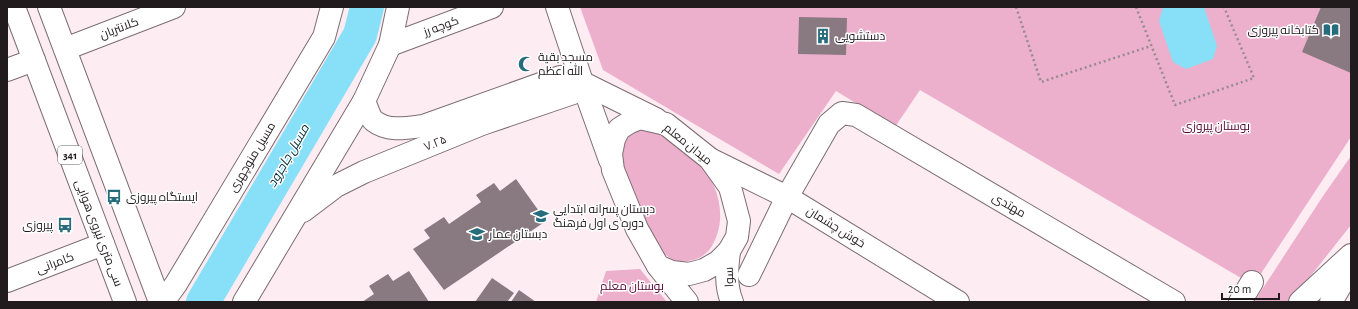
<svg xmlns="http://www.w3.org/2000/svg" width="1358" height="309" font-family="'Alegreya Sans',Cairo,sans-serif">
	<rect width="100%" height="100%" fill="#feecf3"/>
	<!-- green -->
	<g fill="#ecb0cc">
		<polygon points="580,7 1351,7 1351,137 1260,275 1241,278 920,90 895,127 836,91 779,174 603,70"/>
		<path d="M652 124C666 135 685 148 697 160 718 182 728 217 713 244 707 257 692 263 677 261 673 260 665 255 662 252 647 232 639 209 630 186 627 180 623 173 622 167 621 157 622 146 622 136Z"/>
		<polygon points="1351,156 1351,225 1290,302 1254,302 1323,196"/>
		<polygon points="640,269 667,302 596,302 606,271"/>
	</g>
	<!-- water -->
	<polygon fill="#87e0f7" points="1163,7 1204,7 1217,46 1213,59 1186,69 1173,62 1159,21"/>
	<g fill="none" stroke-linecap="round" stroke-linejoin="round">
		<!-- river -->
		<polyline stroke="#87e0f7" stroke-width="34" points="203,302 360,35 367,7"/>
	</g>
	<!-- building -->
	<g fill="#897980">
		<polygon points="1321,7 1351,7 1351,73 1302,52"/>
		<polygon points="799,17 847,18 846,55 798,54"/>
		<polygon points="516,179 546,221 444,290 413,249 430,238 424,230 444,217 449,224 481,202 476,195 494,183 500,191"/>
		<polygon points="409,271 429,302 362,302 374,294 369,286 388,274 393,281"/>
		<polygon points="492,278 514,293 507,302 475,302"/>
		<polygon points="519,290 536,302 511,302"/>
	</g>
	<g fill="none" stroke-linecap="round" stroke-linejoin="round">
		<defs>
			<g id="minor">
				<polyline points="557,7 582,82"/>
				<polyline points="390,45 492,7"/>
				<polyline points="65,49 174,7"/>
				<polyline points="7,70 34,60"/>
				<polyline points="710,159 787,197 958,302"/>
				<polyline points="749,275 787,197 829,124 842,113 856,115 1174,302"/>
				<polyline points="7,281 103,244"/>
				<polyline points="1240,302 1252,282"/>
			</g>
			<g id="major">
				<polyline points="14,7 125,302"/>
				<polyline points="49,7 160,302"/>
				<polyline points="582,82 610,160"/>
				<path d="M364 101C367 107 369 117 374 121 388 132 407 128 423 126L560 77H571L656 119"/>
				<polygon points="640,118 666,124 710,159 730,187 739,221 737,237 729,251 718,262 704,270 689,274 672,272 658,266 637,229 613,170 611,154 614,139 619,129 630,122"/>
				<polyline points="303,211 336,186 364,172 482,124 573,93 582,82"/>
				<path d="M729 251C727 268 725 285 732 302"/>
				<polyline points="658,266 687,302"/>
				<polyline points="163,302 176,284 324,37 332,7"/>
				<polyline points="244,302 364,101 390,45 398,7"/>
			</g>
			<g id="highway">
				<polyline points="1300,302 1351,255"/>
				<polyline points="1331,302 1351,268"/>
			</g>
		</defs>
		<!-- minor casing -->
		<use href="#minor" stroke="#7c6d73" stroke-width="24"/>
		<!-- major casing -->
		<use href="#major" stroke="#7c6d73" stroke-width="24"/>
		<!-- highway casing -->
		<use href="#highway" stroke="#7c6d73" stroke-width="24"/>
		<!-- path -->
		<g stroke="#978b90" stroke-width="2.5" stroke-dasharray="2 3" stroke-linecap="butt">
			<polyline points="1016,7 1041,82 1151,46"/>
			<polyline points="1136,7 1175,105 1254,78 1224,7"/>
		</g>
		<!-- minor -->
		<use href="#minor" stroke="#fff" stroke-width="22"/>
		<!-- major -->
		<use href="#major" stroke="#fff" stroke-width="22"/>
		<!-- highway -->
		<use href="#highway" stroke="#fff" stroke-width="22"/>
	</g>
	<!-- icons -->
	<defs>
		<symbol id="library-bare" viewBox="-9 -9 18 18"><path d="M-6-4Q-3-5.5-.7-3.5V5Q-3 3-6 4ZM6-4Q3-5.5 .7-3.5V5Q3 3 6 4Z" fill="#276c7c" stroke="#fff" stroke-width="2.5" paint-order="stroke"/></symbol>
		<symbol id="building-bare" viewBox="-9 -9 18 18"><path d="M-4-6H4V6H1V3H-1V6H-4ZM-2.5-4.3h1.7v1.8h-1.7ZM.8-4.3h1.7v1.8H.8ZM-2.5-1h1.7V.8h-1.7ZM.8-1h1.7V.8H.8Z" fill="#276c7c" stroke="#fff" stroke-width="2.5" paint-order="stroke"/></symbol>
		<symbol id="mosque-bare" viewBox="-9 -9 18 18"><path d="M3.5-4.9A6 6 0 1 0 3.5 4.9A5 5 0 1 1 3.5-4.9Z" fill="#276c7c" stroke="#fff" stroke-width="2.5" paint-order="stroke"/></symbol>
		<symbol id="bus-bare" viewBox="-9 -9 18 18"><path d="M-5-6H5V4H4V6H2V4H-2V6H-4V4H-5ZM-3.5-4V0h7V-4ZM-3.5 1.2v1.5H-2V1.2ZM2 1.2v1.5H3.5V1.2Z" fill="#276c7c" stroke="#fff" stroke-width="2.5" paint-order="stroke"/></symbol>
		<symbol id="school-bare" viewBox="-9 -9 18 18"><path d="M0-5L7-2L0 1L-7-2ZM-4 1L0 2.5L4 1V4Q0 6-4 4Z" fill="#276c7c" stroke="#fff" stroke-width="2.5" paint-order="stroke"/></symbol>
	</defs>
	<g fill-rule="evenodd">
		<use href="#library-bare" x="1320" y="19" width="22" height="22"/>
		<use href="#building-bare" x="812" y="25" width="22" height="22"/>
		<use href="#mosque-bare" x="515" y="53" width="22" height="22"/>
		<use href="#bus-bare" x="103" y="186" width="22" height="22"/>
		<use href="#school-bare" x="530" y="205" width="22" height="22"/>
		<use href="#bus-bare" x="54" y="214" width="22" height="22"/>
		<use href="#school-bare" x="466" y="223" width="22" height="22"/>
	</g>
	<g text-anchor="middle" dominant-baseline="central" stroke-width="3" stroke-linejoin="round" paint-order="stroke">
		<!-- shield labels -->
		<rect fill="#fff" stroke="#645f62" stroke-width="1" x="58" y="146" width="24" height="18" rx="3"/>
		<g font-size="11" font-weight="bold" fill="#211b1e">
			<text x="70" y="155">341</text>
		</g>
		<!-- street labels -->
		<g font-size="12" fill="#211b1e" stroke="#fff">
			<text transform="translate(441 26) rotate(-20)">کوچه رز</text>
			<text transform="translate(119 28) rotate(-21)">کلانتریان</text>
			<text transform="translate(435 143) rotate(-22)">۷.۲۵</text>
			<text transform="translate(688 144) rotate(39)">میدان معلم</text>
			<text transform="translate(252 157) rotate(-59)">مسیل منوچهری</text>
			<text transform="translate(1009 205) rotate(30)">مهتدی</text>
			<text transform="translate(836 227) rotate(32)">خوش چشمان</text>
			<text transform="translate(99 233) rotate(69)">سی متری نیروی هوایی</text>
			<text transform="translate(55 263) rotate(-21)">کامرانی</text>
			<text transform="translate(729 277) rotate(-92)">سوا</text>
		</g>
		<!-- poi labels -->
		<g font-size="12" fill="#211b1e" stroke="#fff" text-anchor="start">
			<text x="1319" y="30" text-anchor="end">کتابخانه پیروزی</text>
			<text x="835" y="36">دستشویی</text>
			<text x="538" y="57">مسجد بقیة<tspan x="538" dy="14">الله اعظم</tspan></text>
			<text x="126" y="197">ایستگاه پیروزی</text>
			<text x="553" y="209">دبستان پسرانه ابتدایی<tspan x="553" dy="14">دوره ی اول فرهنگ</tspan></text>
			<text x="53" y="225" text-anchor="end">پیروزی</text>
			<text x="489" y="234">دبستان عمار</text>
		</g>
		<!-- park labels -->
		<g font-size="12" fill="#550336" stroke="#fff">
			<text x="1216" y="126">بوستان پیروزی</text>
			<text x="632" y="286">بوستان معلم</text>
		</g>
		<!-- water labels -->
		<g font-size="13" font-style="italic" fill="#05313b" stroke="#fff">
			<text transform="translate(289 156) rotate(-60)">مسیل جاجرود</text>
		</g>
	</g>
	<!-- border -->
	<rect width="1358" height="309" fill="none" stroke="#211b1e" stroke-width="16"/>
	<!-- scale -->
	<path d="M1222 293v6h57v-6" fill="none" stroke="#211b1e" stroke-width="2"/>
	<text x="1228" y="293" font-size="12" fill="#211b1e" stroke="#ffffff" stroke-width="3" paint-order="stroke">20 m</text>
</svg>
